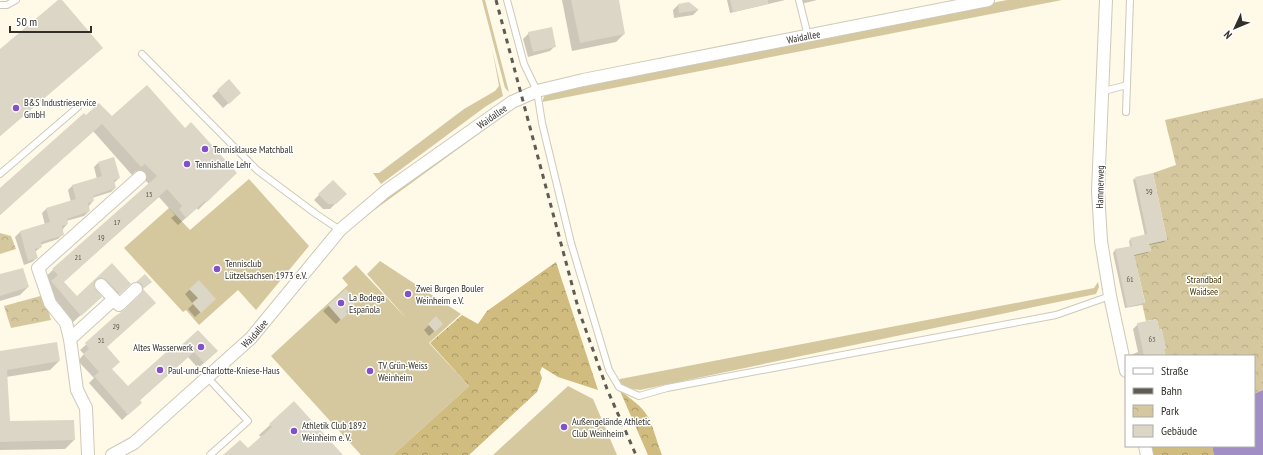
<svg xmlns="http://www.w3.org/2000/svg" width="1263" height="455" font-family="'PT Sans Narrow',sans-serif">
	<defs>
		<pattern id="forest-crowns" width="20" height="18" patternUnits="userSpaceOnUse"><rect width="20" height="18" fill="#d0bc7f"/><path d="M2 6a3 3 0 1 1 6 0M12 15a3 3 0 1 1 6 0" fill="none" stroke="#a99968"/></pattern>
		<pattern id="park-crowns" width="20" height="18" patternUnits="userSpaceOnUse"><rect width="20" height="18" fill="#d6c89e"/><path d="M2 6a3 3 0 1 1 6 0M12 15a3 3 0 1 1 6 0" fill="none" stroke="#b8ac88"/></pattern>
	</defs>
	<rect width="100%" height="100%" fill="#fff9e8"/>
	<!-- grass -->
	<g fill="#d6c89e">
		<polygon points="482,0 485,0 509,92 505,88"/>
		<polygon points="1007,0 1062,0 542,102 546,92"/>
		<polygon points="492,49 503,96 485,107 381,184 373,173 379,173 464,109 495,91 499,86 498,80"/>
		<polygon points="501,114 503,115 502,117 362,219 361,217"/>
		<polygon points="249,179 309,246 256,310 238,290 199,325 186,310 183,312 124,248 169,208 190,230"/>
		<polygon points="380,261 461,314 429,343 469,386 393,455 361,455 271,356 348,285 342,278 356,265 407,319 367,274"/>
		<polygon points="1098,282 1099,287 1096,294 640,390 627,388 618,381 620,379 1094,288"/>
		<polygon points="568,386 593,399 617,455 493,455"/>
	</g>
	<!-- forest -->
	<g fill="url(#forest-crowns)">
		<polygon points="556,262 598,390 558,377 542,367 540,372 542,378 537,392 469,455 393,455 469,386 430,343 462,315 478,324 487,311"/>
		<path d="M620 391C654 414 649 420 662 455H648Z"/>
		<polygon points="1150,446 1212,446 1214,455 1152,455"/>
	</g>
	<!-- park -->
	<g fill="url(#park-crowns)">
		<polygon points="1263,98 1263,390 1254,394 1254,356 1165,356 1164,349 1166,349 1161,329 1159,330 1157,319 1146,321 1142,303 1145,302 1134,255 1151,251 1149,244 1167,240 1153,173 1176,165 1165,120"/>
		<polygon points="0,233 11,236 16,249 0,254"/>
		<polygon points="44,295 51,320 11,328 4,306"/>
	</g>
	<!-- water -->
	<polygon fill="#a18ec5" points="1263,390 1263,455 1214,455 1212,446 1254,446 1254,394"/>
	<!-- shadow -->
	<g fill="#0003">
		<polygon points="60,0 102,48 0,136 0,51"/>
		<polygon points="562,0 618,0 624,34 616,42 572,51"/>
		<polygon points="727,0 785,0 730,13"/>
		<polygon points="800,0 817,0 801,4"/>
		<polygon points="678,5 698,10 693,15 674,18 673,10"/>
		<polygon points="529,33 555,46 550,51 528,57 523,39"/>
		<polygon points="229,81 240,93 223,108 212,96"/>
		<polygon points="86,116 112,118 185,129 235,173 198,210 197,208 178,225 171,218 175,215 159,197 63,282 77,298 112,264 129,284 111,301 98,288 91,286 92,305 72,323 44,290 50,284 44,278 149,184 136,171 132,175 93,131 0,215 0,190"/>
		<polygon points="98,163 119,178 114,183 115,188 111,192 92,198 93,201 89,206 89,211 84,216 66,221 67,224 63,229 63,234 58,239 40,245 41,247 35,252 37,258 32,262 24,265 15,237 20,232 45,225 42,213 46,209 71,202 68,190 72,186 97,179 94,167"/>
		<polygon points="1135,178 1166,240 1164,242 1149,245 1150,251 1147,253 1134,256 1144,302 1142,305 1125,308 1113,253 1115,250 1130,247 1129,241 1131,239 1145,236 1133,180"/>
		<polygon points="333,181 345,194 330,209 323,209 314,200"/>
		<polygon points="0,275 28,287 20,295 0,301"/>
		<polygon points="145,275 150,282 141,290 135,284"/>
		<polygon points="199,281 215,299 195,317 188,309 193,304 185,294"/>
		<polygon points="346,290 344,312 346,314 336,324 323,311"/>
		<polygon points="143,291 106,347 111,369 127,388 174,353 198,331 211,357 198,368 188,357 139,401 135,408 122,420 89,383 94,378 78,361 84,354 80,350 136,300"/>
		<polygon points="436,318 442,324 429,336 424,330"/>
		<polygon points="1138,324 1165,356 1128,356 1138,352 1133,329"/>
		<polygon points="0,352 59,361 50,370 6,377 9,422 74,440 65,449 0,450"/>
		<polygon points="270,425 334,455 224,455 248,450 261,437 259,435"/>
	</g>
	<!-- building -->
	<g fill="#dbd6c5">
		<polygon points="58,0 62,0 103,48 0,136 0,49"/>
		<polygon points="571,0 619,0 625,34 580,43"/>
		<polygon points="730,0 768,0 768,4 733,12"/>
		<polygon points="689,2 699,10 679,13 678,4"/>
		<polygon points="552,27 556,47 533,52 528,32"/>
		<polygon points="229,79 241,93 229,104 217,90"/>
		<polygon points="147,85 185,128 191,122 237,173 207,202 205,201 186,218 179,209 182,206 167,189 64,282 77,296 112,263 131,284 120,294 106,280 100,278 96,279 94,287 102,297 81,316 51,281 58,275 52,269 157,176 145,164 141,167 102,124 0,215 0,188 84,113 86,115 99,103 112,116"/>
		<polygon points="114,157 120,178 114,180 116,188 93,196 94,201 88,203 90,211 67,219 68,224 62,226 64,235 41,242 42,247 35,249 38,258 28,261 20,231 50,222 46,208 76,199 72,185 102,176 98,162"/>
		<polygon points="1153,173 1167,240 1149,244 1151,251 1134,255 1145,303 1127,307 1115,249 1132,246 1130,238 1147,234 1135,177"/>
		<polygon points="333,180 347,194 336,204 328,204 318,194"/>
		<polygon points="23,268 29,287 0,296 0,274"/>
		<polygon points="145,274 152,282 143,289 142,284 136,282"/>
		<polygon points="199,280 216,299 201,313 192,303 198,298 189,289"/>
		<polygon points="143,289 156,303 107,347 120,362 112,369 128,386 171,348 174,352 198,330 218,351 204,363 194,352 140,400 142,403 128,415 94,376 99,372 83,354 89,349 85,343 114,317 124,310 141,294"/>
		<polygon points="346,289 357,301 345,312 348,314 341,320 328,305"/>
		<polygon points="436,316 443,324 435,332 428,324"/>
		<polygon points="1157,319 1159,330 1162,329 1166,349 1164,349 1165,356 1144,356 1137,323"/>
		<polygon points="57,342 60,361 7,370 10,421 74,420 75,440 0,442 0,351"/>
		<polygon points="294,401 343,455 223,455 240,440 248,448 272,427 269,424"/>
	</g>
	<g fill="none" stroke-linecap="round" stroke-linejoin="round">
		<defs>
			<g id="service">
				<polyline points="507,0 524,64 537,91 542,123 571,243 609,370 619,387 639,396 667,388 1056,315 1110,296"/>
				<polyline points="799,0 808,36"/>
				<polyline points="0,5 7,5 16,0"/>
				<polyline points="142,54 257,170 316,214 340,230"/>
				<polyline points="1104,91 1127,85"/>
				<polyline points="1126,112 1130,0"/>
				<polyline points="0,174 78,107"/>
				<polyline points="208,378 248,421 210,455"/>
			</g>
			<g id="minor">
				<polyline points="1106,0 1098,191 1101,241 1110,296 1126,371"/>
				<polyline points="101,285 114,299"/>
				<polyline points="70,339 114,299 119,305 136,289"/>
				<polyline points="1145,446 1147,455"/>
				<polyline points="88,455 86,408 77,390 70,339 66,323 50,303 38,268 140,177"/>
				<path id="s1" d="M112 455 134 443 251 338 340 230 386 191 512 102 537 91 583 80 988 0"/>
			</g>
		</defs>
		<!-- service casing -->
		<use href="#service" stroke="#cec9b8" stroke-width="8"/>
		<!-- minor casing -->
		<use href="#minor" stroke="#cec9b8" stroke-width="14"/>
		<!-- service -->
		<use href="#service" stroke="#fff" stroke-width="6"/>
		<!-- minor -->
		<use href="#minor" stroke="#fff" stroke-width="12"/>
		<!-- rail -->
		<polyline stroke="#5f5c53" stroke-width="3" stroke-dasharray="5 5" stroke-linecap="butt" points="496,0 579,311 607,389 636,455"/>
	</g>
	<!-- markers -->
	<g fill="#8350c8" stroke="#fff" stroke-width="1.5">
		<circle cx="16" cy="108" r="4"/>
		<circle cx="205" cy="149" r="4"/>
		<circle cx="187" cy="164" r="4"/>
		<circle cx="217" cy="269" r="4"/>
		<circle cx="408" cy="294" r="4"/>
		<circle cx="341" cy="303" r="4"/>
		<circle cx="201" cy="347" r="4"/>
		<circle cx="160" cy="370" r="4"/>
		<circle cx="370" cy="371" r="4"/>
		<circle cx="564" cy="427" r="4"/>
		<circle cx="294" cy="431" r="4"/>
	</g>
	<g text-anchor="middle" dominant-baseline="central" stroke-width="3" stroke-linejoin="round" paint-order="stroke">
		<!-- number labels -->
		<g font-size="8" fill="#5c5a50">
			<text x="1149" y="191">59</text>
			<text x="149" y="194">15</text>
			<text x="117" y="222">17</text>
			<text x="101" y="237">19</text>
			<text x="78" y="257">21</text>
			<text x="1130" y="279">61</text>
			<text x="116" y="326">29</text>
			<text x="1152" y="339">63</text>
			<text x="101" y="340">31</text>
		</g>
		<!-- street labels -->
		<g font-size="10" fill="#323029" stroke="#fff">
			<text stroke="none"><textPath href="#s1" startOffset="836">Waidallee</textPath></text>
			<text stroke="none"><textPath href="#s1" startOffset="512">Waidallee</textPath></text>
			<text transform="translate(1100 187) rotate(-89)">Hammerweg</text>
			<text stroke="none"><textPath href="#s1" startOffset="188">Waidallee</textPath></text>
		</g>
		<!-- poi labels -->
		<g font-size="10" fill="#323029" stroke="#fff" text-anchor="start">
			<text x="24" y="102">B&amp;S Industrieservice<tspan x="24" dy="12">GmbH</tspan></text>
			<text x="213" y="149">Tennisklause Matchball</text>
			<text x="195" y="164">Tennishalle Lehr</text>
			<text x="225" y="263">Tennisclub<tspan x="225" dy="12">Lützelsachsen 1973 e.V.</tspan></text>
			<text x="416" y="288">Zwei Burgen Bouler<tspan x="416" dy="12">Weinheim e.V.</tspan></text>
			<text x="349" y="297">La Bodega<tspan x="349" dy="12">Española</tspan></text>
			<text x="193" y="347" text-anchor="end">Altes Wasserwerk</text>
			<text x="378" y="365">TV Grün-Weiss<tspan x="378" dy="12">Weinheim</tspan></text>
			<text x="168" y="370">Paul-und-Charlotte-Kniese-Haus</text>
			<text x="572" y="421">Außengelände Athletic<tspan x="572" dy="12">Club Weinheim</tspan></text>
			<text x="302" y="425">Athletik Club 1892<tspan x="302" dy="12">Weinheim e. V.</tspan></text>
		</g>
		<!-- park labels -->
		<g font-size="10" fill="#433502" stroke="#fff">
			<text x="1204" y="279">Strandbad<tspan x="1204" dy="12">Waidsee</tspan></text>
		</g>
	</g>
	<!-- legend -->
	<rect x="1125" y="355" width="130" height="92" fill="#ffffff" stroke="#adaca9"/>
	<rect x="1133" y="368" width="20" height="6" fill="#ffffff" stroke="#adaca9"/>
	<text x="1161" y="375" font-size="12" fill="#323029">Straße</text>
	<rect x="1133" y="388" width="20" height="6" fill="#5f5c53" stroke="#adaca9"/>
	<text x="1161" y="395" font-size="12" fill="#323029">Bahn</text>
	<rect x="1133" y="405" width="20" height="12" fill="url(#park-crowns)" stroke="#adaca9"/>
	<text x="1161" y="415" font-size="12" fill="#323029">Park</text>
	<rect x="1133" y="425" width="20" height="12" fill="#dbd6c5" stroke="#adaca9"/>
	<text x="1161" y="435" font-size="12" fill="#323029">Gebäude</text>
	<!-- north arrow -->
	<g transform="translate(1235 28) rotate(226)" stroke="#ffffff" stroke-width="3" paint-order="stroke">
	<path d="M0-3L7 15L0 10L-7 15Z" fill="#323029"/>
	<text y="-6" font-size="11" font-weight="bold" text-anchor="middle" fill="#323029">N</text>
	</g>
	<!-- scale -->
	<path d="M10 26v6h81v-6" fill="none" stroke="#323029" stroke-width="2"/>
	<text x="16" y="26" font-size="12" fill="#323029" stroke="#ffffff" stroke-width="3" paint-order="stroke">50 m</text>
</svg>
